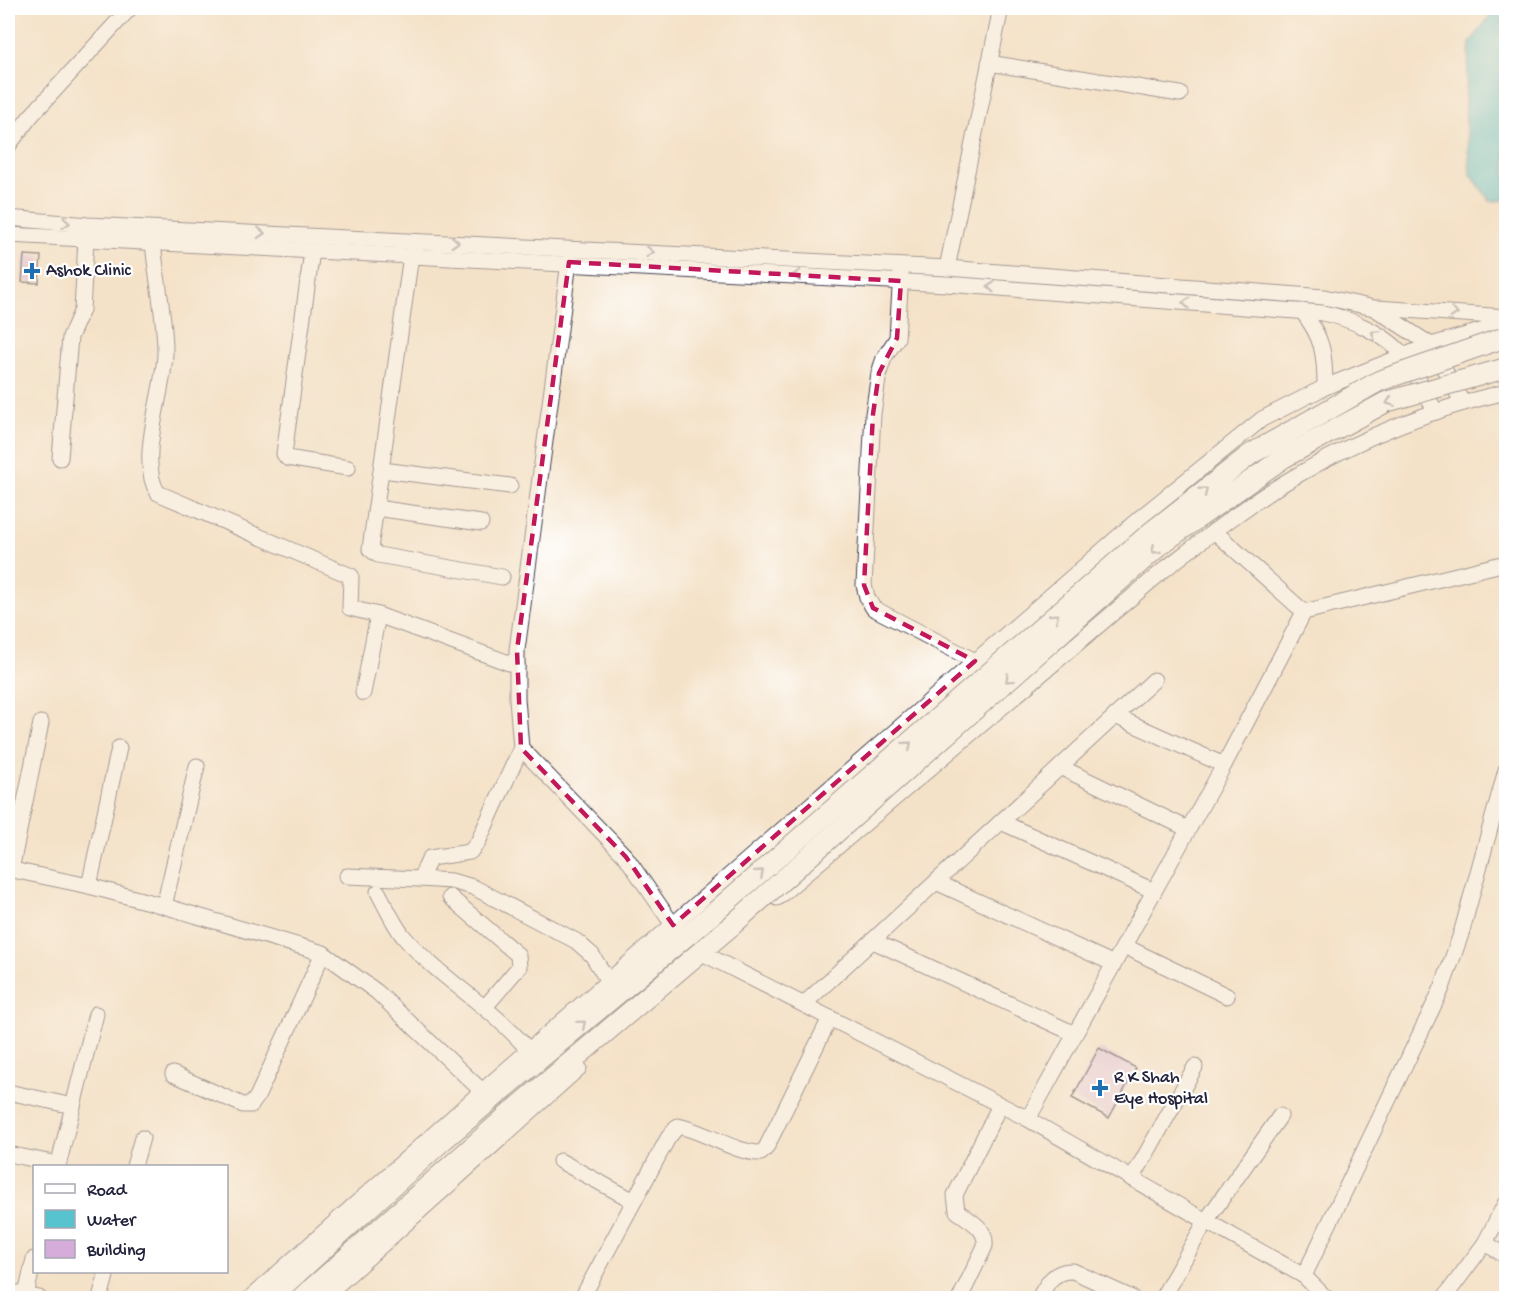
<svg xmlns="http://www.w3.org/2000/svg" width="1514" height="1306" font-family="'Gochi Hand',sans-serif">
	<rect width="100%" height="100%" fill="#fff"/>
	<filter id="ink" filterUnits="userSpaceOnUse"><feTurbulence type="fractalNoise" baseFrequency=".0167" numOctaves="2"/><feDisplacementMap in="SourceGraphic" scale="12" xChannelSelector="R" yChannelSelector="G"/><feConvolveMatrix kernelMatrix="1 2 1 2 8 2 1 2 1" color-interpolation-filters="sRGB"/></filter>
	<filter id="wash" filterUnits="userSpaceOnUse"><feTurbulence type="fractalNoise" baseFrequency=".008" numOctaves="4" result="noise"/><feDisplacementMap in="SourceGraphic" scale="24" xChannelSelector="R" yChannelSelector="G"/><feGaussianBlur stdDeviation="1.35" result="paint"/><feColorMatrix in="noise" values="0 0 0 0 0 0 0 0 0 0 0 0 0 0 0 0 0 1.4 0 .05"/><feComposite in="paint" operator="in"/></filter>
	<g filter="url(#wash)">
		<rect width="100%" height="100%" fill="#f4e2c8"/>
		<!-- water -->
		<polygon fill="#56c3ce" stroke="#3c7284" stroke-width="1.5" points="1496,8 1506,8 1506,200 1490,201 1470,173 1465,104 1470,43"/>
		<g id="blocks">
			<!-- building -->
			<g fill="#d5acda">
				<polygon points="24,255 41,256 39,283 22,282"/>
				<polygon points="1099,1048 1136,1068 1109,1118 1072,1098"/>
			</g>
		</g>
	</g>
	<g filter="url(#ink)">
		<use href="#blocks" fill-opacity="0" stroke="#423f50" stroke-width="1.5"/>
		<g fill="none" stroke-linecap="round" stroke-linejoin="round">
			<defs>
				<g id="minor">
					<polyline points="989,63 1180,94"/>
					<polyline points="8,146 30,117 130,8"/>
					<polyline points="8,218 88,225 947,268 1324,297 1374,308 1431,345 1462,402"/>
					<path d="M8 235 946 284 1322 313C1350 318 1389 335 1406 359 1418 375 1426 395 1436 412"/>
					<path d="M153 242C156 278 165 316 165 352 165 391 136 460 158 493L351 576 350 608 378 615 363 693"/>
					<polyline points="312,251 284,454 287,458 348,468"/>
					<polyline points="411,255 370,549 378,555 502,577"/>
					<polyline points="569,262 517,650 517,698 521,748 626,857 673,925"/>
					<polyline points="947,268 1001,8"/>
					<polyline points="901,272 897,338 884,358 879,373 873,414 864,585 867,597 873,608 975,661"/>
					<polyline points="1377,308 1506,317"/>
					<path d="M1302 311C1323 338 1325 354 1325 387"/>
					<polyline points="60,458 70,337 82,310 86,240"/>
					<polyline points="382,470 510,486"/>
					<polyline points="376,508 481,523"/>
					<polyline points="1214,531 1304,612"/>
					<polyline points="378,615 517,666"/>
					<polyline points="1115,716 1224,765"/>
					<polyline points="1060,767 1188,829"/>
					<polyline points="1001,822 1154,891"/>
					<polyline points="8,869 89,886 164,906 323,953 377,992 482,1091"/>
					<polyline points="11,870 41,723"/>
					<polyline points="347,876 420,879 430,858 470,852 478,842 521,748"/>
					<polyline points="420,879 451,881 473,887 576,941 592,955 608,981"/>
					<polyline points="936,882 1114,964"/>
					<polyline points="89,886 119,748"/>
					<path d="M378 892C386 907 393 923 403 936 440 979 493 1007 529 1051"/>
					<polyline points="450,897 518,955 519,967 485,1007"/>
					<path d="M777 898 1165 569C1209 535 1254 499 1303 472 1366 435 1436 408 1506 392"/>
					<polyline points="164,906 197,766"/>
					<polyline points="873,941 1075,1034"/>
					<polyline points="1124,946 1227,996"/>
					<polyline points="708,956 1028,1119 1206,1221 1162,1298"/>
					<polyline points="804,1004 1154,680"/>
					<polyline points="173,1074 243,1105 251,1105 257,1097 323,953"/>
					<polyline points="8,1092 73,1106"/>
					<polyline points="1280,1116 1206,1221 1304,1276 1326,1298"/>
					<polyline points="1028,1119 1224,765 1304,612 1506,563"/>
					<polyline points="8,1154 58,1164"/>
					<polyline points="560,1161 634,1201"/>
					<polyline points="58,1166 96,1014"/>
					<polyline points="134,1166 142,1138"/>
					<polyline points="1132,1179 1195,1067"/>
					<polyline points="1485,1243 1506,1256"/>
					<polyline points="1304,1276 1442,988 1461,934 1506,770"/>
					<polyline points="8,1291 39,1298"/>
					<polyline points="26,1295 34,1259"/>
					<polyline points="100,1298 107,1272"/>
					<polyline points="250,1298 482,1091 1141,517 1262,419 1325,387 1431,345 1506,324"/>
					<polyline points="323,1298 579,1068"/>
					<path d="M582 1298 668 1138 678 1126C704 1131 737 1154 761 1153L766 1148 830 1018"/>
					<path d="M960 1298 985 1246C987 1228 970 1221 957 1211L955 1195 1000 1105"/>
					<path d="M1039 1298C1047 1283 1054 1270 1073 1271L1132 1298"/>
					<polyline points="1444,1298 1485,1243 1506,1202"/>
				</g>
				<g id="major">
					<polyline points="270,1298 442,1141 716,911"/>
					<polyline points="301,1298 507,1116 731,926"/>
				</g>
			</defs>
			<!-- minor casing -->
			<use href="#minor" stroke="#423f50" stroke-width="17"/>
			<!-- major casing -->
			<use href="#major" stroke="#423f50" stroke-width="22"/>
			<!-- minor -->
			<use href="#minor" stroke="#fff" stroke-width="15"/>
			<!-- major -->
			<use href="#major" stroke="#fff" stroke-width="20"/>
			<defs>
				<g id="major-bridge">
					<polyline points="716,911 1150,533 1251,454 1379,381 1506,337"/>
					<polyline points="731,926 1161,544 1283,458 1386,402 1506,368"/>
				</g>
			</defs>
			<!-- major-bridge casing -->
			<use href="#major-bridge" stroke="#423f50" stroke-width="22" stroke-linecap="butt"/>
			<!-- major-bridge -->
			<use href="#major-bridge" stroke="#fff" stroke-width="20"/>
		</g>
		<!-- one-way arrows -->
		<defs><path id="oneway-chevron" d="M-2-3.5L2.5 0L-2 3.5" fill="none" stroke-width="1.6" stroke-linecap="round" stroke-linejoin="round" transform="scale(1.5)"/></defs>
		<g stroke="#9c9ca7">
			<use href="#oneway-chevron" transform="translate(66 223) rotate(5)"/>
			<use href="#oneway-chevron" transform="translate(261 233) rotate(3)"/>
			<use href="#oneway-chevron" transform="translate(455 242) rotate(3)"/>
			<use href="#oneway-chevron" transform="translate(650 252) rotate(3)"/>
			<use href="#oneway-chevron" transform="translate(797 275) rotate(-177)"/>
			<use href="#oneway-chevron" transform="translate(991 287) rotate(-175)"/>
			<use href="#oneway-chevron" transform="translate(1186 303) rotate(-176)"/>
			<use href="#oneway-chevron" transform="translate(1454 313) rotate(4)"/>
			<use href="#oneway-chevron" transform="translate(1375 334) rotate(-148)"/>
			<use href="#oneway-chevron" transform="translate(1390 402) rotate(160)"/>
			<use href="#oneway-chevron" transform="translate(1204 491) rotate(-38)"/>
			<use href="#oneway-chevron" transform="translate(1155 550) rotate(139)"/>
			<use href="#oneway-chevron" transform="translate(1055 617) rotate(-42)"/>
			<use href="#oneway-chevron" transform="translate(1009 679) rotate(138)"/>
			<use href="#oneway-chevron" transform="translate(908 745) rotate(-41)"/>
			<use href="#oneway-chevron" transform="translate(760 873) rotate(-41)"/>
			<use href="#oneway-chevron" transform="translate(582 1024) rotate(-40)"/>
		</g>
	</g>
	<!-- marked area -->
	<path d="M0 0H1514V1306H0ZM569 262 901 281 897 338 879 373 873 414 864 585 873 608 975 661 673 925 626 857 521 748 517 650Z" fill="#f4e2c8" fill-opacity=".55" fill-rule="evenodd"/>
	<path fill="none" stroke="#c2185b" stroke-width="4.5" stroke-dasharray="12 8" stroke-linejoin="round" d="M569 262 901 281 897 338 879 373 873 414 864 585 873 608 975 661 673 925 626 857 521 748 517 650Z"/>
	<!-- markers -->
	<g fill="#1f6fb2" stroke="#fff" stroke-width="2">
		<path d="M29 262h6v6h6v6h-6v6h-6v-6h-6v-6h6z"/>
		<path d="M1097 1079h6v6h6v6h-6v6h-6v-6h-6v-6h6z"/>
	</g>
	<g text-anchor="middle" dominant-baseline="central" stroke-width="4.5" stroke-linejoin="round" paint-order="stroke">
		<!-- poi labels -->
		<g font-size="18" fill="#22223b" stroke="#fff" text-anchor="start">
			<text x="46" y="271">Ashok Clinic</text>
			<text x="1114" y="1078">R K Shah<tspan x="1114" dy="21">Eye Hospital</tspan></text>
		</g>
	</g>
	<!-- margin -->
	<rect width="1514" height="1306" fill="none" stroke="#fff" stroke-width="30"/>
	<!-- legend -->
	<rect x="33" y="1165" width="195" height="108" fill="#ffffff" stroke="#a7a7b1" stroke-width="1.5"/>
	<rect x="45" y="1184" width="30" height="9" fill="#ffffff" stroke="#a7a7b1" stroke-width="1.5"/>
	<text x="87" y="1195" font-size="18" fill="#22223b">Road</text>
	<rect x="45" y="1210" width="30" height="18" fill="#56c3ce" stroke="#a7a7b1" stroke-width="1.5"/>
	<text x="87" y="1225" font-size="18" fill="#22223b">Water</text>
	<rect x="45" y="1240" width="30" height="18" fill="#d5acda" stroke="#a7a7b1" stroke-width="1.5"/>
	<text x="87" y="1255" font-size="18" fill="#22223b">Building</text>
</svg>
